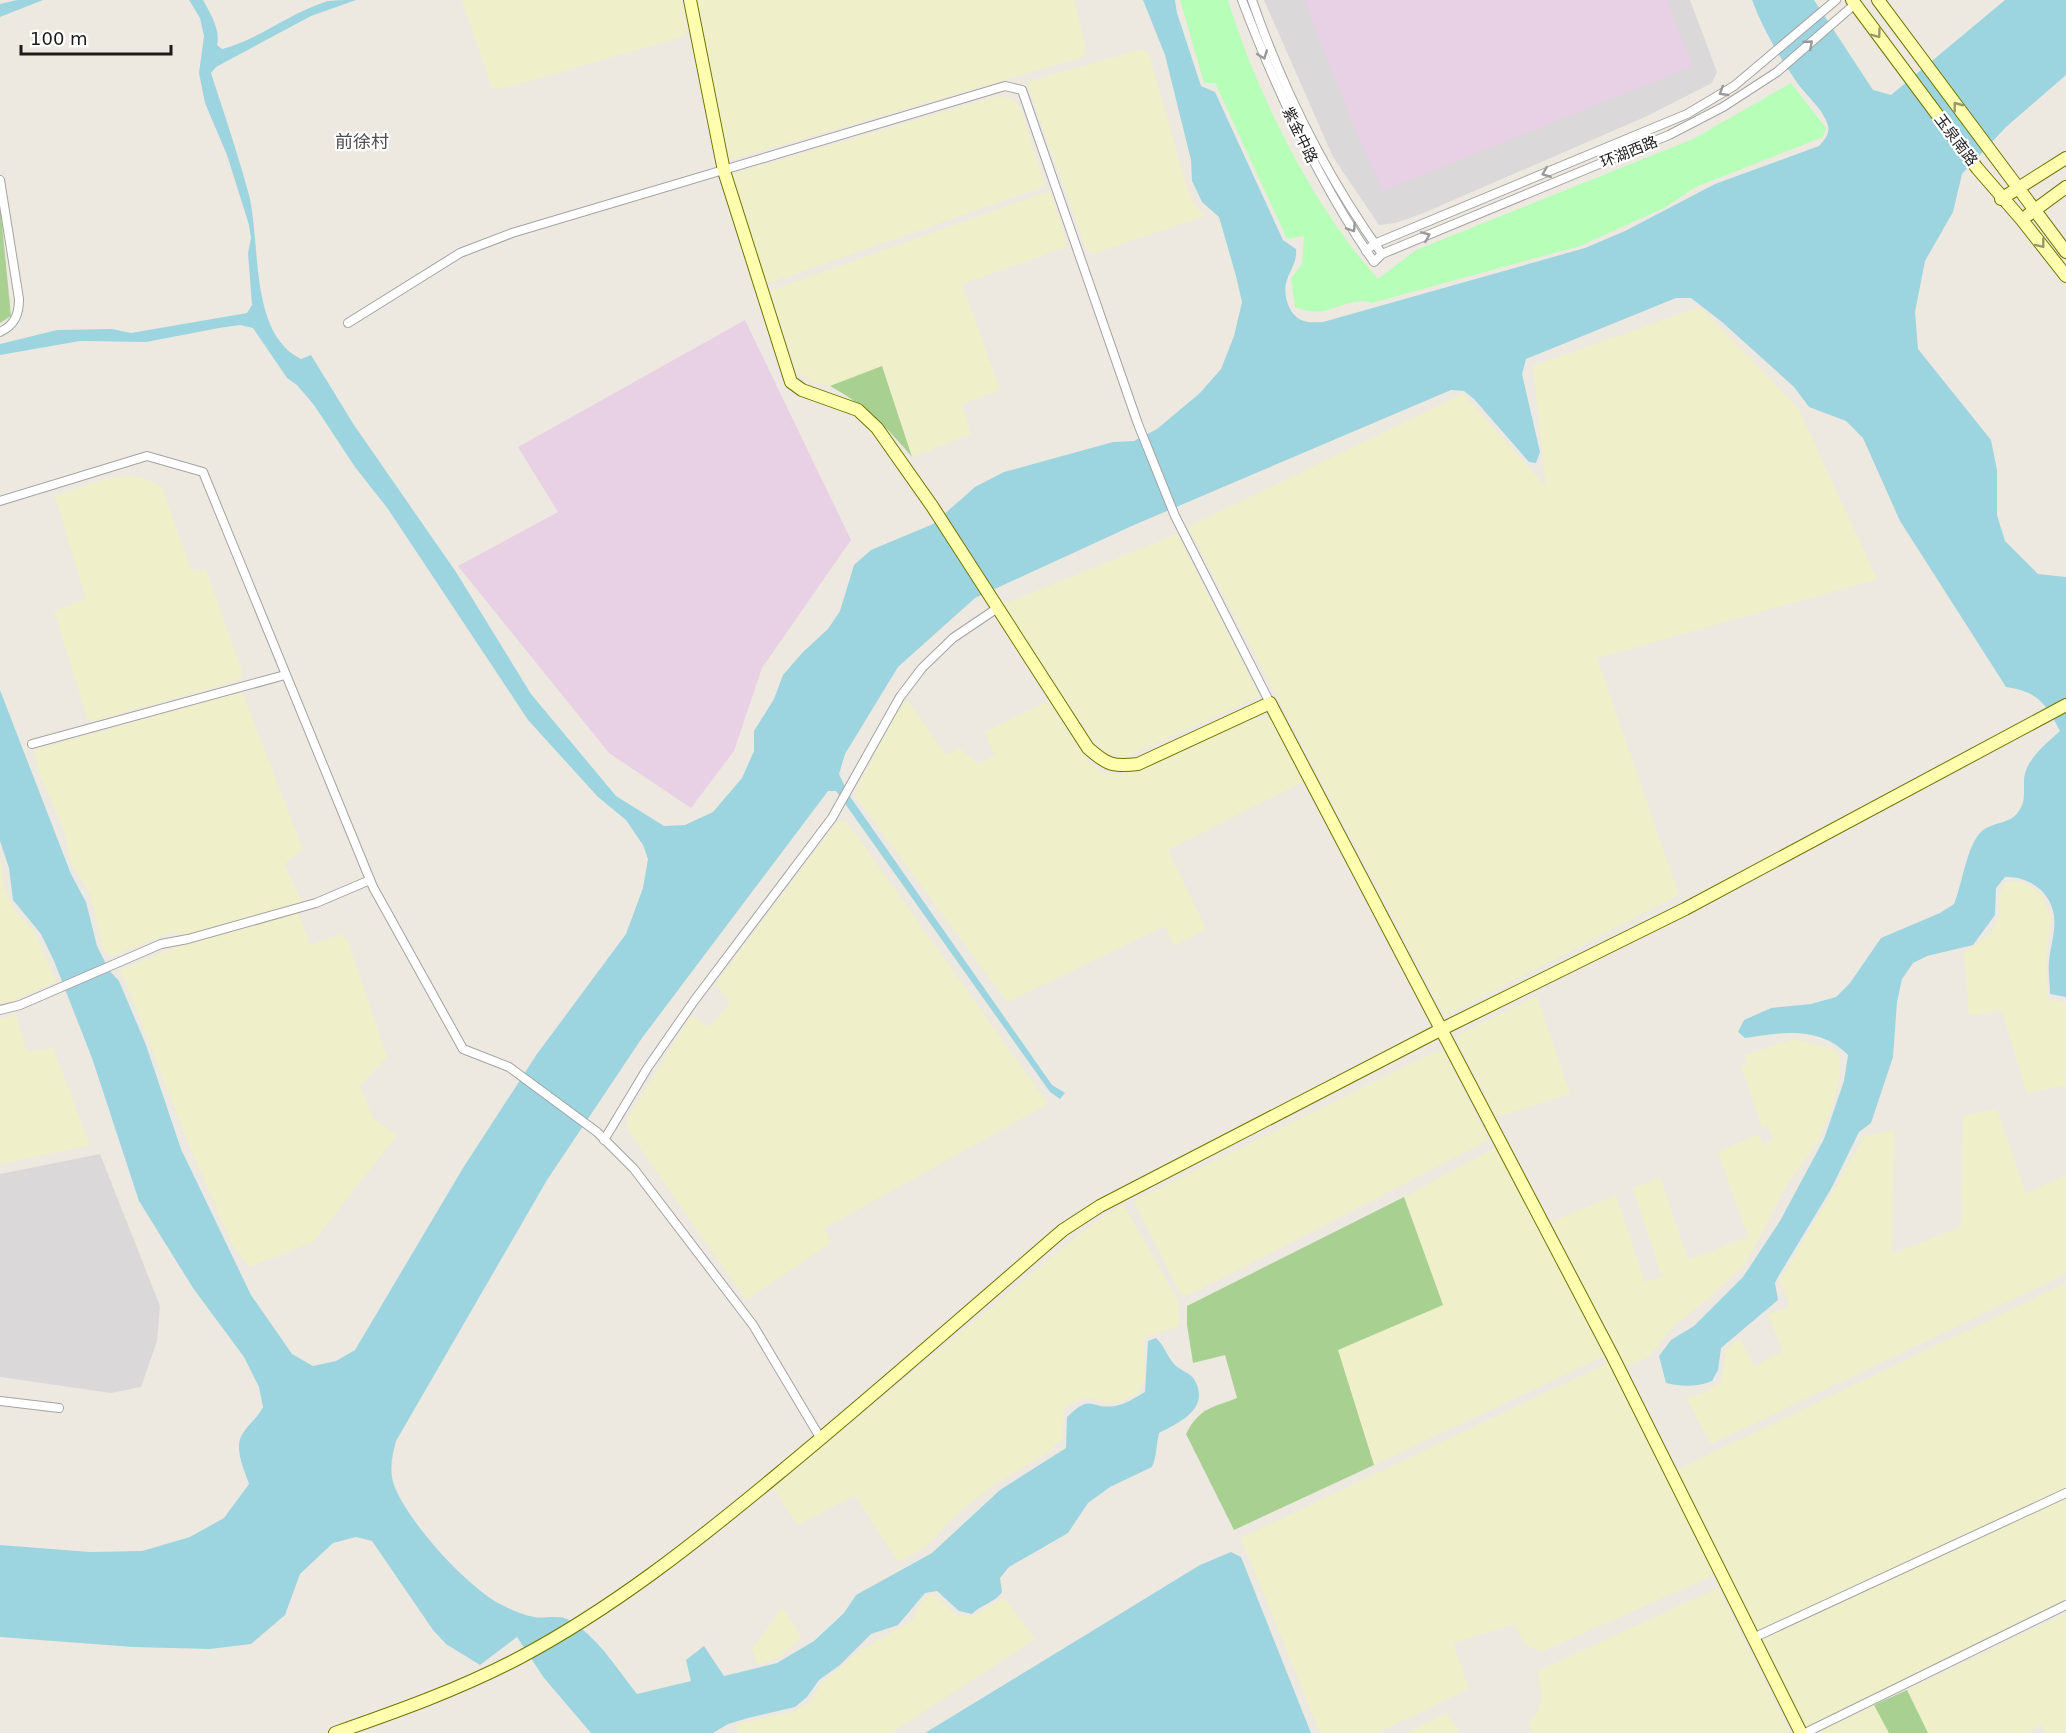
<svg xmlns="http://www.w3.org/2000/svg" width="2066" height="1733" font-family="'DejaVu Sans','Noto Sans SC',sans-serif">
	<rect width="100%" height="100%" fill="#eee9e0"/>
	<!-- residential -->
	<g fill="#dad8d9">
		<polygon points="1264,0 1690,0 1717,72 1712,83 1645,117 1426,212 1396,223 1379,225 1333,157"/>
		<polygon points="100,1154 160,1306 157,1341 141,1387 111,1393 0,1377 0,1174"/>
	</g>
	<!-- industrial -->
	<g fill="#e8d1e5">
		<polygon points="1304,0 1667,0 1693,66 1383,191 1356,132"/>
		<polygon points="745,320 851,540 762,668 734,751 691,808 609,753 458,566 558,512 518,447"/>
	</g>
	<!-- farmland -->
	<g fill="#efefc9">
		<polygon points="462,0 681,0 687,29 685,36 501,89 492,88"/>
		<polygon points="697,0 1074,0 1086,48 1083,57 733,159 727,156"/>
		<polygon points="1143,49 1149,55 1190,198 1205,216 1092,254 1086,249 1028,86 1030,81"/>
		<polygon points="998,96 1011,98 1021,109 1045,186 766,284 732,174"/>
		<polygon points="1050,191 1068,246 962,284 1000,390 962,404 971,434 912,457 882,367 830,386 812,382 796,371 770,291"/>
		<polygon points="1700,307 1798,408 1877,579 1597,658 1679,895 1445,1016 1188,527 1463,394 1546,487 1533,366"/>
		<polygon points="125,476 144,478 162,487 192,572 206,570 242,671 240,680 94,721 88,720 54,611 86,599 55,496 105,479"/>
		<polygon points="1177,534 1258,692 1257,697 1126,757 1107,755 1092,739 1002,605"/>
		<polygon points="242,692 303,849 284,864 302,902 187,936 173,932 112,956 104,951 90,893 71,863 64,830 39,773 34,750"/>
		<polygon points="907,700 946,755 959,748 979,764 995,755 989,743 986,731 1048,701 1089,762 1104,774 1122,774 1255,719 1266,718 1273,722 1305,781 1168,850 1206,929 1174,946 1165,926 1007,1002 856,797 856,790 898,710"/>
		<polygon points="838,821 847,822 1048,1104 825,1228 831,1243 746,1300 627,1129 627,1119 691,1016 709,1027 730,1003 716,983"/>
		<polygon points="0,854 4,887 14,910 34,931 56,982 14,1000 14,1003 0,1007"/>
		<polygon points="2012,881 2025,883 2042,895 2051,918 2046,960 2048,1000 2066,1003 2066,1085 2027,1094 2002,1011 1969,1015 1964,953 1991,933 2000,914 2000,893 2005,884"/>
		<polygon points="298,913 311,945 341,934 348,941 387,1057 360,1086 373,1119 397,1135 313,1242 249,1267 232,1244 192,1152 121,970 183,944"/>
		<polygon points="1537,996 1570,1094 1496,1117 1457,1041 1458,1035"/>
		<polygon points="16,1015 27,1052 53,1048 90,1145 0,1164 0,1019"/>
		<polygon points="1794,1039 1832,1049 1840,1056 1840,1075 1830,1113 1817,1143 1788,1183 1746,1263 1708,1299 1673,1326 1650,1356 1626,1367 1551,1222 1616,1195 1645,1282 1662,1277 1633,1188 1660,1177 1688,1260 1748,1237 1718,1152 1758,1134 1763,1145 1773,1140 1768,1126 1762,1127 1741,1066 1748,1064 1745,1055"/>
		<polygon points="1437,1051 1444,1052 1489,1140 1191,1294 1181,1295 1134,1201"/>
		<polygon points="1997,1109 2026,1194 2066,1175 2066,1274 1711,1444 1686,1398 1706,1392 1722,1381 1726,1349 1740,1339 1754,1366 1783,1351 1768,1315 1790,1306 1780,1281 1865,1136 1894,1130 1892,1254 1961,1227 1963,1116"/>
		<polygon points="1495,1148 1606,1355 1374,1465 1337,1350 1443,1305 1404,1197"/>
		<polygon points="1123,1204 1178,1301 1180,1320 1177,1327 1146,1336 1144,1340 1145,1380 1137,1394 1119,1402 1107,1403 1089,1398 1075,1401 1064,1408 1062,1438 1051,1450 990,1487 955,1516 926,1547 898,1562 855,1495 798,1525 773,1488 1081,1233"/>
		<polygon points="2066,1283 2066,1489 1757,1633 1677,1470"/>
		<polygon points="1608,1363 1712,1570 1710,1577 1541,1652 1525,1645 1515,1624 1453,1643 1469,1689 1377,1733 1320,1733 1241,1538"/>
		<polygon points="2066,1497 2066,1600 1805,1728 1761,1640"/>
		<polygon points="1718,1588 1790,1733 1532,1733 1529,1723 1537,1713 1542,1700 1538,1671"/>
		<polygon points="930,1595 938,1598 957,1616 972,1616 1004,1598 1035,1639 891,1733 739,1733 737,1726 741,1723 793,1712 811,1702 820,1685 862,1649 912,1621 922,1601"/>
		<polygon points="783,1607 801,1638 780,1657 758,1665 752,1649"/>
		<polygon points="2066,1613 2066,1733 2046,1733 2041,1725 2028,1733 1928,1733 1907,1690"/>
		<polygon points="1874,1705 1889,1733 1816,1733"/>
		<polygon points="1447,1713 1459,1733 1407,1733"/>
	</g>
	<!-- forest -->
	<g fill="#a8d191">
		<polygon points="0,204 11,316 0,323"/>
		<path d="M882 366 912 457C886 426 866 406 830 386Z"/>
		<path d="M1404 1197 1443 1305 1338 1350 1374 1465 1234 1530 1186 1434C1200 1407 1212 1408 1237 1398L1225 1355 1193 1363 1187 1325V1306Z"/>
		<polygon points="1907,1690 1928,1733 1889,1733 1874,1705"/>
	</g>
	<!-- park -->
	<path fill="#b7feb9" d="M1180 0H1228C1257 94 1312 206 1378 279L1416 250 1693 139 1791 83 1826 128 1823 137 1696 187 1664 208 1580 246 1372 303C1345 294 1329 322 1295 307L1291 278 1302 264 1304 236 1287 239 1215 83H1204Z"/>
	<!-- water -->
	<g fill="#9cd5e0">
		<polygon points="17,0 43,0 0,17 0,4"/>
		<path d="M189 0H203C210 13 221 30 217 45L222 49C260 39 291 12 328 1 336 0 347 0 356 0L311 16 216 67 211 73C224 113 238 154 249 195 261 243 249 334 301 359L311 355 354 425 456 572 531 694 616 796 664 826 685 825 713 812 742 778 754 751V731L774 699 783 675 803 652 828 629 840 611 854 565 871 550 933 524 975 487 1004 472 1113 442 1134 441 1157 429 1200 393 1221 369 1234 336 1242 302 1236 276 1219 217 1202 202 1192 181 1191 160 1165 55 1143 0H1175L1177 13 1201 86 1215 92 1283 240 1296 249C1297 263 1291 268 1287 280 1282 294 1289 317 1304 321 1309 323 1317 322 1323 322L1585 248 1625 231 1715 184 1819 146C1824 140 1830 134 1828 126 1824 109 1805 95 1796 81 1778 55 1763 29 1752 0H1814L1873 90 1891 95 2005 0H2066V75L2006 127 1962 174 1953 212 1925 261 1915 312 1918 349 1991 440 1997 470V515L2005 541 2038 574 2066 577V997L2050 994C2050 984 2048 973 2049 962 2050 947 2056 931 2054 916 2051 891 2028 876 2005 877L1996 888 1995 915 1973 945 1927 956 1913 963 1902 979 1897 1002 1893 1057 1871 1123 1859 1132 1831 1189 1778 1277 1775 1283 1778 1300 1721 1348 1718 1370 1712 1381C1697 1387 1682 1387 1666 1383L1659 1356 1671 1340 1694 1326 1743 1277 1780 1221 1824 1139 1844 1081 1848 1055C1820 1026 1781 1032 1745 1038L1738 1032 1744 1020 1771 1008 1811 1004 1836 997 1850 983 1881 938 1940 913 1954 904C1962 885 1967 844 1982 831 1994 821 2012 825 2020 809 2027 798 2022 785 2025 773 2030 756 2048 742 2060 731 2046 704 2039 692 2006 687L1900 521 1863 438 1846 421 1809 407 1794 387 1722 322 1691 298H1676L1526 359 1522 374 1540 452 1536 463 1529 462 1474 399 1464 391 1451 390 1134 525 975 598 898 667 845 754 839 774 849 795 1052 1085 1065 1093 1060 1099 1050 1092 836 791H828L642 1038 547 1180 396 1441C392 1456 389 1470 394 1485 407 1521 469 1590 504 1606 512 1610 524 1615 534 1617 545 1619 559 1614 569 1620 598 1637 617 1669 637 1694L691 1681 686 1660 704 1646 724 1676 777 1663 814 1641 844 1613 856 1595 932 1553 1000 1490 1066 1448 1067 1417C1092 1392 1091 1410 1115 1406 1126 1404 1136 1397 1145 1392L1148 1341 1156 1338C1165 1346 1167 1357 1175 1365 1180 1370 1190 1373 1194 1379 1211 1408 1181 1422 1159 1433 1156 1445 1157 1456 1152 1467L1110 1487 1088 1503 1068 1533 1009 1567 1000 1578 1002 1592C996 1602 980 1605 972 1614L959 1611 937 1591 925 1593 898 1625 871 1634 840 1665 819 1680 807 1697 795 1707 748 1718 728 1724 713 1733H591L544 1678 517 1637 480 1665 446 1644 433 1630 372 1541 356 1537 333 1543 300 1574 285 1615 251 1644 210 1649 133 1647 0 1637V1545L90 1552 142 1551 190 1537 224 1518 249 1484C244 1469 233 1447 243 1433 249 1423 257 1419 263 1407L259 1387 244 1357 193 1288 139 1201 92 1058 54 961 41 934 13 900 9 868 0 841V690L71 874 86 902 97 946 109 970 119 981 146 1045 181 1149 251 1295 292 1354 313 1366 336 1361 355 1350 463 1168 537 1054 626 934 643 888 648 859 643 845 626 820 598 797 528 720 388 509 355 467 314 405 297 385 287 378 253 328 240 325 219 328 146 342 80 341 0 355V344L57 330 112 329 131 333 247 313 252 305 248 253 251 238 249 225 227 155 205 103 199 73 204 36 200 18Z"/>
		<polygon points="1231,1552 1241,1557 1311,1733 925,1733 1200,1565"/>
	</g>
	<g fill="none" stroke-linecap="round" stroke-linejoin="round">
		<defs>
			<g id="street">
				<path d="M1242 0C1277 92 1318 181 1374 262L1382 254 1669 135 1723 107 1777 72 1855 4"/>
				<path d="M1252 0C1283 90 1327 177 1382 254"/>
				<path d="M0 180 19 299C19 314 15 325 0 332"/>
				<polyline points="1366,251 1374,244 1687,114 1734,86 1836,0"/>
				<polyline points="348,323 460,253 512,233 1005,86 1022,90 1138,424 1175,516 1270,703"/>
				<polyline points="0,501 147,456 203,472 373,887 463,1049 509,1067 597,1132 634,1169 753,1325 821,1439"/>
				<polyline points="32,744 285,675"/>
				<polyline points="0,1010 20,1005 161,944 188,939 316,903 370,880"/>
				<polyline points="604,1140 648,1067 694,1001 832,818 900,697 922,668 953,638 996,609"/>
				<polyline points="0,1401 59,1408"/>
				<polyline points="1753,1638 2066,1493"/>
				<polyline points="1805,1733 2066,1605"/>
			</g>
			<g id="secondary">
				<path d="M690 0 724 171 791 382 802 390 858 410 877 428 932 506 1088 748C1107 765 1113 767 1138 764L1270 703 1613 1357 1801 1733"/>
				<polyline points="1852,0 1977,168 2022,220 2066,276"/>
				<polyline points="1878,0 2066,252"/>
				<polyline points="2001,199 2066,158"/>
				<polyline points="2028,215 2066,187"/>
				<path d="M335 1733C398 1711 460 1689 519 1658 613 1608 695 1543 777 1475 874 1395 968 1312 1063 1230L1100 1206 1442 1029 1685 909 2066 705"/>
			</g>
		</defs>
		<!-- street casing -->
		<use href="#street" stroke="#a3a3a3" stroke-width="10"/>
		<!-- secondary casing -->
		<use href="#secondary" stroke="#6f7500" stroke-width="14"/>
		<!-- street -->
		<use href="#street" stroke="#fff" stroke-width="8"/>
		<!-- secondary -->
		<use href="#secondary" stroke="#fffeae" stroke-width="12"/>
	</g>
	<!-- one-way arrows -->
	<defs><path id="oneway-chevron" d="M-2-3.5L2.5 0L-2 3.5" fill="none" stroke-width="1.6" stroke-linecap="round" stroke-linejoin="round" transform="scale(1.5)"/></defs>
	<g stroke="#99986c">
		<use href="#oneway-chevron" transform="translate(1877 34) rotate(54)"/>
		<use href="#oneway-chevron" transform="translate(1957 106) rotate(-127)"/>
		<use href="#oneway-chevron" transform="translate(2041 244) rotate(52)"/>
	</g>
	<g stroke="#999">
		<use href="#oneway-chevron" transform="translate(1809 44) rotate(-41)"/>
		<use href="#oneway-chevron" transform="translate(1263 55) rotate(69)"/>
		<use href="#oneway-chevron" transform="translate(1723 92) rotate(149)"/>
		<use href="#oneway-chevron" transform="translate(1546 173) rotate(158)"/>
		<use href="#oneway-chevron" transform="translate(1352 228) rotate(57)"/>
		<use href="#oneway-chevron" transform="translate(1426 236) rotate(-23)"/>
	</g>
	<g text-anchor="middle" dominant-baseline="central" stroke-width="4.5" stroke-linejoin="round" paint-order="stroke">
		<!-- street labels -->
		<g font-size="15" fill="#1c1c1c" stroke="#fff">
			<text transform="translate(1300 135) rotate(64)">紫金中路</text>
			<text transform="translate(1956 140) rotate(53)">玉泉南路</text>
			<text transform="translate(1629 152) rotate(-22)">环湖西路</text>
		</g>
		<!-- quarter labels -->
		<g font-size="18" fill="#4f4f4f" stroke="#fff">
			<text x="362" y="141">前徐村</text>
		</g>
	</g>
	<!-- scale -->
	<path d="M21 45v9h150v-9" fill="none" stroke="#1c1c1c" stroke-width="3"/>
	<text x="30" y="45" font-size="18" fill="#1c1c1c" stroke="#ffffff" stroke-width="4.5" paint-order="stroke">100 m</text>
</svg>
